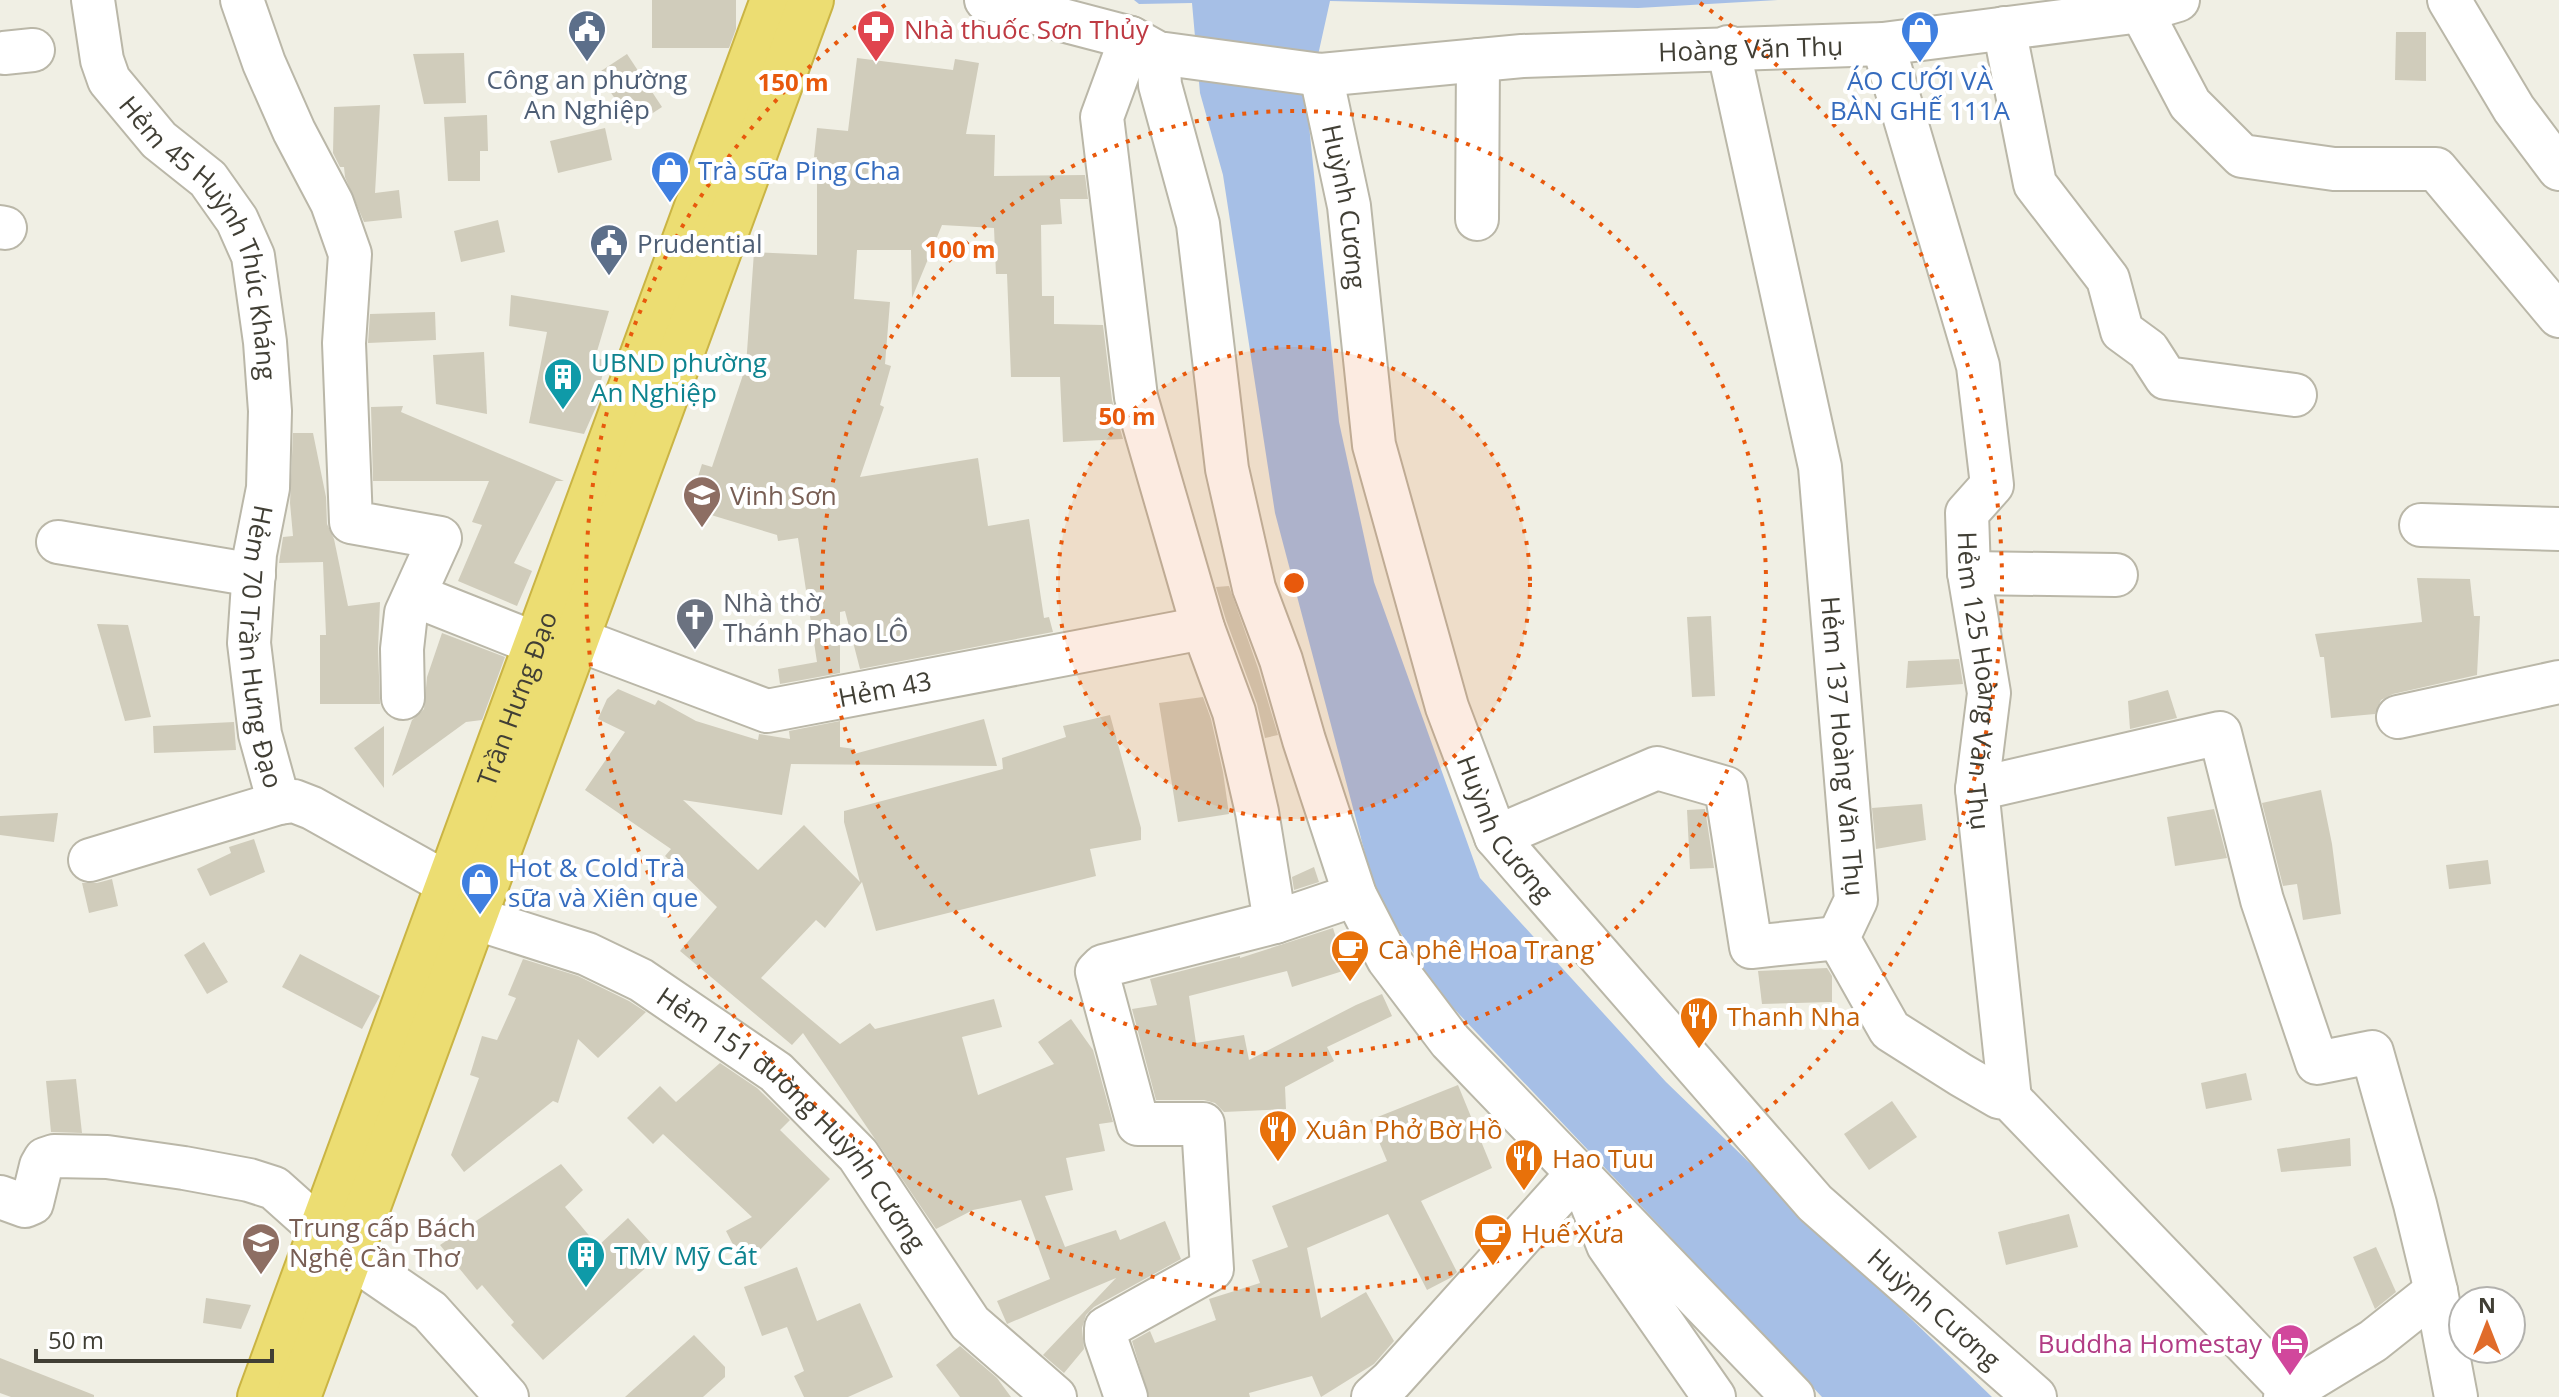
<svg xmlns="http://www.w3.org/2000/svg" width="2559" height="1397" font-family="'Open Sans',sans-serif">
	<rect width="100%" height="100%" fill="#f0efe4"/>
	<!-- water -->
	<polygon fill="#a6bfe6" points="1134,0 1778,0 1638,8 1330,1 1307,105 1339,422 1374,582 1480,878 1666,1082 1992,1397 1822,1397 1440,994 1376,895 1275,513 1223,175 1200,93 1192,3 1139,4"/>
	<!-- building -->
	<g fill="#d0ccbb">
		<polygon points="652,0 736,0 736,29 729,48 652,48"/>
		<polygon points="2396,32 2426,32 2426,81 2395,80"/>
		<polygon points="464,53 466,103 424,104 413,54"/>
		<polygon points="627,54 662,107 633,126 598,73"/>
		<polygon points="857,58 953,70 955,59 979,63 966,134 995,135 994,176 1085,175 1088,199 1060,199 1062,224 1041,225 1042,296 1054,296 1054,324 1103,325 1112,400 1123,439 1063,442 1060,377 1011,377 1007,274 996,274 994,228 942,225 912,298 911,250 857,250 854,299 890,302 885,364 891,366 880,405 884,407 860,477 978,458 988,526 1029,519 1044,618 1049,617 1053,632 860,669 845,611 840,612 840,673 780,684 778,669 817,662 798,538 778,541 777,535 688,508 702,464 712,467 746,366 754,252 817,255 817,157 814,157 817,128 848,131"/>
		<polygon points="380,105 375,193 399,190 402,218 364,222 345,177 344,167 340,167 333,153 334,107"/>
		<polygon points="487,115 488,151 480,151 480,181 448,181 444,117"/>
		<polygon points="605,128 612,160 558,173 550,141"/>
		<polygon points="498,220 505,252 461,262 454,231"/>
		<polygon points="511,295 609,311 595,358 606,360 597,398 600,398 584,434 529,423 547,332 509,326"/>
		<polygon points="435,312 436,340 368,343 370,314"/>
		<polygon points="484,352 487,414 436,404 433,355"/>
		<polygon points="403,406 401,412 564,481 556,481 514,563 532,571 517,606 458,581 482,525 472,522 489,481 373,481 371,407"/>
		<polygon points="293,433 313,433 326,497 327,524 334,539 348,606 380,602 378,649 380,704 320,704 320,635 326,635 323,562 279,563 283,537 293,536 290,503"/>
		<polygon points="2417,578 2470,579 2474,616 2480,616 2477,675 2393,694 2381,700 2375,714 2331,718 2324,657 2320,657 2315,634 2422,622"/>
		<polygon points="1229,586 1258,668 1278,735 1265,738 1257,704 1226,620 1216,587"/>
		<polygon points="1711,616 1715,696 1692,697 1687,617"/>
		<polygon points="97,624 128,625 151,717 125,721"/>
		<polygon points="442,633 505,657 482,720 466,722 392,776 412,720 424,709 427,677"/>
		<polygon points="1959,659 1963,684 1906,688 1908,661"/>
		<polygon points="618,689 655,705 658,700 696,721 758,740 759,734 790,739 789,731 840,721 840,747 855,749 854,754 984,719 997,766 791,764 782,815 683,800 758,870 804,825 860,882 844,822 844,811 1003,769 1002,758 1066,737 1063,726 1110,715 1141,828 1141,840 1090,849 1096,876 876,931 862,882 825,928 816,920 761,978 840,1044 870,1023 875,1029 994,999 1002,1027 962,1037 978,1095 1054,1064 1038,1042 1071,1019 1093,1050 1113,1122 1099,1124 1105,1151 1066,1158 1073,1190 1045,1196 1065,1247 1116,1230 1120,1240 1165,1221 1181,1259 1094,1307 1086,1315 1082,1328 1084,1349 1064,1373 1043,1355 1116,1278 1007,1324 997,1301 1050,1279 1021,1200 973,1210 936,1229 803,1033 792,1045 680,951 717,907 665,856 671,849 585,790 625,732 598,719 607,699"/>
		<polygon points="2168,690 2177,718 2130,729 2128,701"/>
		<polygon points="1203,697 1211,719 1223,772 1229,814 1178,822 1159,703"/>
		<polygon points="234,722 236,750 154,753 153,726"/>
		<polygon points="384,726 384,788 354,748"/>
		<polygon points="2321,790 2332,844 2341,914 2303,920 2297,884 2283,886 2262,803"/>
		<polygon points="1922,804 1926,840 1876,849 1872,808"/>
		<polygon points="1705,809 1714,868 1690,869 1687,810"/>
		<polygon points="2214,809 2227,858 2175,866 2167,817"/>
		<polygon points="58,813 54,842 0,835 0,816"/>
		<polygon points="254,839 265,872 210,896 197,869 231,853 229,847"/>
		<polygon points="2488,860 2491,884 2449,889 2446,865"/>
		<polygon points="1314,867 1319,882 1294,890 1292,877"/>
		<polygon points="112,879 118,906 89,913 82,883 97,883"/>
		<polygon points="1333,928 1346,970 1292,987 1287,971 1189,996 1196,1043 1244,1035 1249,1060 1356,1005 1382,994 1392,1016 1327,1047 1334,1061 1285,1087 1286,1109 1224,1112 1215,1103 1204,1100 1156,1100 1132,1009 1157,1005 1150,979 1240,956 1240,958"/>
		<polygon points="204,942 228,982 207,994 184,955"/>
		<polygon points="300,954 380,996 362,1029 282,987"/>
		<polygon points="523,959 578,976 629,1001 646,1012 598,1058 578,1039 558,1103 553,1101 464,1172 451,1155 479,1078 470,1075 482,1036 497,1040 516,998 508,995"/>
		<polygon points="1827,968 1832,976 1832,1002 1762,1004 1758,971"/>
		<polygon points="720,1063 757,1088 790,1120 780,1130 830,1179 744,1266 726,1231 752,1217 663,1134 653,1144 627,1118 660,1086 676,1102"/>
		<polygon points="2246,1073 2252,1100 2206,1109 2201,1083"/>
		<polygon points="76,1079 82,1133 51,1132 46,1081"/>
		<polygon points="1458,1085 1492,1168 1421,1201 1457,1272 1452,1277 1427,1290 1388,1214 1307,1248 1321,1318 1366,1292 1394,1341 1374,1364 1321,1397 1312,1376 1249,1393 1250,1397 1149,1397 1132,1341 1150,1331 1155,1343 1216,1320 1209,1299 1260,1283 1252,1260 1288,1247 1272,1206 1387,1161 1370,1120"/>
		<polygon points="1892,1101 1917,1137 1869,1170 1844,1134"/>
		<polygon points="2350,1138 2351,1166 2281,1172 2277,1149"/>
		<polygon points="561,1164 583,1190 565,1207 598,1246 628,1218 661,1254 543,1360 511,1325 514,1322 482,1285 477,1290 440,1245"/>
		<polygon points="2069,1214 2078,1247 2006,1265 1998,1232"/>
		<polygon points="2376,1247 2396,1292 2375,1309 2353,1257"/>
		<polygon points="797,1267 817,1321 860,1303 893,1377 848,1397 804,1397 794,1376 804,1371 787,1327 762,1336 744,1287"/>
		<polygon points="206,1298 251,1305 241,1329 203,1323"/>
		<polygon points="694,1335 725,1367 725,1377 703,1397 625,1397"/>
		<polygon points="960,1346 997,1378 1011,1397 960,1397 936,1365"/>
		<polygon points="0,1358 94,1395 94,1397 11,1397 0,1393"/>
	</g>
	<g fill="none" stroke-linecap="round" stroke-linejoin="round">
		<defs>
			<g id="minor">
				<path id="s1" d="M93 0 102 60 109 80 159 140 208 179 237 220 253 256 265 342 270 411 268 488 255 554 249 643 260 734 279 803"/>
				<polyline points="242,0 264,63 294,131 332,203 350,254 344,343 351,522 440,538 406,613 402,649 403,698"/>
				<path id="s2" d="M986 0 1131 38 1158 53 1321 75 1522 56 1883 44 2141 11 2178 0"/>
				<polyline points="2449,0 2514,109 2559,169"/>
				<polyline points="2141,11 2190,104 2242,156 2334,169 2436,169 2559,316"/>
				<polyline points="2004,28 2035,184 2108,279 2122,331 2148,350 2166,378 2295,395"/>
				<path id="s3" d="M1883 44 1978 366 1992 485 1967 513 1969 573 1989 693 1977 789 2010 1099"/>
				<path id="s4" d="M1728 47 1820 467 1856 900 1838 938 1890 1030 1961 1075 1999 1097 2010 1099 2291 1391 2285 1397"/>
				<polyline points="4,53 33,50"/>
				<polyline points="1158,53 1160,85 1198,224 1227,469 1254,588 1281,660 1304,740 1355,895 1388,959 1450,1041 1793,1397"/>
				<path id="s5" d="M1321 75 1349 206 1374 445 1447 707 1496 837 1815 1203 2035 1397"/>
				<polyline points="1477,219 1478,60"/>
				<polyline points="0,227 5,228"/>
				<polyline points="2421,525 2559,529"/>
				<polyline points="58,542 254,575"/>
				<polyline points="1969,573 2116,575"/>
				<polyline points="416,596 537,644"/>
				<path id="s6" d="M576 639 767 711 1203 628"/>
				<polyline points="2398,717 2559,682"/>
				<polyline points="1977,789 2220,733 2262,900 2317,1063 2372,1052 2415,1204 2436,1291 2456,1397"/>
				<polyline points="1496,837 1657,768 1726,788 1751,947 1838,938"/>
				<polyline points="90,860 279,803 294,801 312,808 448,884"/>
				<path id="s7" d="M474 918 587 954 641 980 776 1072 858 1155 970 1323 1055 1397"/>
				<polyline points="1275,922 1355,895"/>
				<polyline points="1587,1192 1608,1245 1714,1397"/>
				<polyline points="0,1197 25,1206 32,1203 41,1166 45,1159 54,1156 107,1157 184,1168 249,1180 274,1188 350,1256 430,1311 507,1397"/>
				<polyline points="2291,1391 2373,1341 2436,1291"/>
				<polyline points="1126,1397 1106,1339 1106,1328 1212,1269 1203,1124 1138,1124 1097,972 1103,966 1275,922 1257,812 1234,712 1203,628 1136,397 1102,117 1131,38"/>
				<polyline points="1373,1397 1391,1381 1579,1172"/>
			</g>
			<g id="highway">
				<path id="s8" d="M260 1397 773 0"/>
				<polyline points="298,1397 811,0"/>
			</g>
		</defs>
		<!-- minor casing -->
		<use href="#minor" stroke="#bab7a8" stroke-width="46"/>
		<!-- highway casing -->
		<use href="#highway" stroke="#cab444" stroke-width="48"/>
		<!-- minor -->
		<use href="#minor" stroke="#fff" stroke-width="42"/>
		<!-- highway -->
		<use href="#highway" stroke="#ecdd72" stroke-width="44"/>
	</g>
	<!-- distance rings -->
	<circle cx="1294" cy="583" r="236" fill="#e8590c" fill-opacity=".12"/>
	<g fill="none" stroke="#e8590c" stroke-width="4" stroke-dasharray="4 8">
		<circle cx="1294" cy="583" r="236"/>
		<circle cx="1294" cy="583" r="472"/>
		<path d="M1700 3A708 708 0 1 1 888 3"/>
	</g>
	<!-- icons -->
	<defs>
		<symbol id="civic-pin" viewBox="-11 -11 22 30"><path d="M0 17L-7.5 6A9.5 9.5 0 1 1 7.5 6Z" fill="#5c6f8a" stroke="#fff"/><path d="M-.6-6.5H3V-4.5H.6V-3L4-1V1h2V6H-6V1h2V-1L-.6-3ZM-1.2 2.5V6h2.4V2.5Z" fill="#fff"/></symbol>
		<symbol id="pharmacy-pin" viewBox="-11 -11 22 30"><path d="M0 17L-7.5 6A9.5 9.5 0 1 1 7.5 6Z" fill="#e0444e" stroke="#fff"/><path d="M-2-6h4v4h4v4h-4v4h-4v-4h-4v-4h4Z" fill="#fff"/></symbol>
		<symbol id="shop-pin" viewBox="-11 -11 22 30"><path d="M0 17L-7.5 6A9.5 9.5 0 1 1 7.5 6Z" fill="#3f7fe0" stroke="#fff"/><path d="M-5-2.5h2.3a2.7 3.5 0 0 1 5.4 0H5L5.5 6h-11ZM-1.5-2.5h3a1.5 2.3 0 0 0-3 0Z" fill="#fff"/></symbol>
		<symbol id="building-pin" viewBox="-11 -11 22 30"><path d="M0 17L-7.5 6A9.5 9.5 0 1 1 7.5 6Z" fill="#0f9aa8" stroke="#fff"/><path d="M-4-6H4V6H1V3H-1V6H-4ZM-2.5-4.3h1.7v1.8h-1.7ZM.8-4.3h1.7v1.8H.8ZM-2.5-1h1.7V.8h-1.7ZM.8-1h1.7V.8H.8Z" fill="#fff"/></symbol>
		<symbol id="school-pin" viewBox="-11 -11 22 30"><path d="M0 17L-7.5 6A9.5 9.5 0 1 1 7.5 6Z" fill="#8d6e63" stroke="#fff"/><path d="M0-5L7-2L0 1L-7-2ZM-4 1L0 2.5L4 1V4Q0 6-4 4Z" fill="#fff"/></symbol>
		<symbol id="church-pin" viewBox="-11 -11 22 30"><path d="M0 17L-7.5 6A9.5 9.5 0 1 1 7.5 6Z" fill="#6b7280" stroke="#fff"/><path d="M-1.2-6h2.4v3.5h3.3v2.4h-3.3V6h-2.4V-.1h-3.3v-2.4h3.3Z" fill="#fff"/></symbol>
		<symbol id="cafe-pin" viewBox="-11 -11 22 30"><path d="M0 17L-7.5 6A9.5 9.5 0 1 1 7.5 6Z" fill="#e8710a" stroke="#fff"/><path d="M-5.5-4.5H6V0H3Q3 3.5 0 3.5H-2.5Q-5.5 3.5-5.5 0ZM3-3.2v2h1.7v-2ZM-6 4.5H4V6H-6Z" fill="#fff"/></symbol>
		<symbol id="restaurant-pin" viewBox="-11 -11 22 30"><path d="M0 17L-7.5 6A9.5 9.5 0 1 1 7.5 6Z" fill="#e8710a" stroke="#fff"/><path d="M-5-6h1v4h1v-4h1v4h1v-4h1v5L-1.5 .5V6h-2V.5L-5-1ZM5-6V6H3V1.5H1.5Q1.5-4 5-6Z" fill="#fff"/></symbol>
		<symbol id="university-pin" viewBox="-11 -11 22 30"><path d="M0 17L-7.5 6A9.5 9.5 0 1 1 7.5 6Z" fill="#8d6e63" stroke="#fff"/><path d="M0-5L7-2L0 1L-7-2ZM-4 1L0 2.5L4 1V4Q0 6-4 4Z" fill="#fff"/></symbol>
		<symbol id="hotel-pin" viewBox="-11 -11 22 30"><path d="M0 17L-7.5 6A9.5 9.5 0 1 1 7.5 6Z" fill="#d1479c" stroke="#fff"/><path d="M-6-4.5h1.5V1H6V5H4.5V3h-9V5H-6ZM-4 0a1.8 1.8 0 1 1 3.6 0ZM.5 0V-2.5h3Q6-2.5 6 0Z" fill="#fff"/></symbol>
	</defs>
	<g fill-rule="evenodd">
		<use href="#civic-pin" x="565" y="7" width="44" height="60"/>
		<use href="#pharmacy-pin" x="854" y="7" width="44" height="60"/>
		<use href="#shop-pin" x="1898" y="8" width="44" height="60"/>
		<use href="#shop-pin" x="648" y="148" width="44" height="60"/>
		<use href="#civic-pin" x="587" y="221" width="44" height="60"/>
		<use href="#building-pin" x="541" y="355" width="44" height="60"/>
		<use href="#school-pin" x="680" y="473" width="44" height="60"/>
		<use href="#church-pin" x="673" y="595" width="44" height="60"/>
		<use href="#shop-pin" x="458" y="860" width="44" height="60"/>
		<use href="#cafe-pin" x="1328" y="927" width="44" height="60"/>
		<use href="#restaurant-pin" x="1677" y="994" width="44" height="60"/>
		<use href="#restaurant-pin" x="1256" y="1107" width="44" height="60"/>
		<use href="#restaurant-pin" x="1502" y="1136" width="44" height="60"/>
		<use href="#cafe-pin" x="1471" y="1211" width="44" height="60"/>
		<use href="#university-pin" x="239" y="1220" width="44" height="60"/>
		<use href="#building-pin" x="564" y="1233" width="44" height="60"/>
		<use href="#hotel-pin" x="2268" y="1321" width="44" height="60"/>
	</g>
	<g text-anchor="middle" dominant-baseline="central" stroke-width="8" stroke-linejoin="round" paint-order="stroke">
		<!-- health labels -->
		<g font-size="26" fill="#be3a42" stroke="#fff" text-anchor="start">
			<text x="904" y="29">Nhà thuốc Sơn Thủy</text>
		</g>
		<!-- street labels -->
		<g font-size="26" fill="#413f35" stroke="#fff">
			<text stroke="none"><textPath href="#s2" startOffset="776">Hoàng Văn Thụ</textPath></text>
			<text stroke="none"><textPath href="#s5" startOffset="134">Huỳnh Cương</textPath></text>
			<text stroke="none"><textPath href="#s1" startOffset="272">Hẻm 45 Huỳnh Thúc Kháng</textPath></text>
			<text stroke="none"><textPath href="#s1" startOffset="706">Hẻm 70 Trần Hưng Đạo</textPath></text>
			<text stroke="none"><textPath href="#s3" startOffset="662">Hẻm 125 Hoàng Văn Thụ</textPath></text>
			<text stroke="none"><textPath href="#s6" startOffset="324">Hẻm 43</textPath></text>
			<text stroke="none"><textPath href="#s8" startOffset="744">Trần Hưng Đạo</textPath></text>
			<text stroke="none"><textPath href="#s4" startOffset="710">Hẻm 137 Hoàng Văn Thụ</textPath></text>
			<text stroke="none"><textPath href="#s5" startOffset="782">Huỳnh Cương</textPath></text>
			<text stroke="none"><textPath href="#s7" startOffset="386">Hẻm 151 đường Huỳnh Cương</textPath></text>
			<text stroke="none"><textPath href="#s5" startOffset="1430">Huỳnh Cương</textPath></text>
		</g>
		<!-- service labels -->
		<g font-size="26" fill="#4e5e75" stroke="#fff">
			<text x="587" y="79">Công an phường<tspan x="587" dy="30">An Nghiệp</tspan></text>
			<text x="637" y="243" text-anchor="start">Prudential</text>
		</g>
		<!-- shop labels -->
		<g font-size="26" fill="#366cbe" stroke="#fff" text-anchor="start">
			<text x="1920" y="80" text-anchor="middle">ÁO CƯỚI VÀ<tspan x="1920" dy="30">BÀN GHẾ 111A</tspan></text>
			<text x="698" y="170">Trà sữa Ping Cha</text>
			<text x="508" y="867">Hot &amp; Cold Trà<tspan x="508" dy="30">sữa và Xiên que</tspan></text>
		</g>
		<!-- culture labels -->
		<g font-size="26" fill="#0d838f" stroke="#fff" text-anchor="start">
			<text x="591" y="362">UBND phường<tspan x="591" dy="30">An Nghiệp</tspan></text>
			<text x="614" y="1255">TMV Mỹ Cát</text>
		</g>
		<!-- education labels -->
		<g font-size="26" fill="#785e54" stroke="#fff" text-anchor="start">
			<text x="730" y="495">Vinh Sơn</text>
			<text x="289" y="1227">Trung cấp Bách<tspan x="289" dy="30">Nghệ Cần Thơ</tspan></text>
		</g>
		<!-- worship labels -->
		<g font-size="26" fill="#5b616d" stroke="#fff" text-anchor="start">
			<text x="723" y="602">Nhà thờ<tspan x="723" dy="30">Thánh Phao LÔ</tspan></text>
		</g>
		<!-- food labels -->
		<g font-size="26" fill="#c56008" stroke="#fff" text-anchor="start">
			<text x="1378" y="949">Cà phê Hoa Trang</text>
			<text x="1727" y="1016">Thanh Nha</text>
			<text x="1306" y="1129">Xuân Phở Bờ Hồ</text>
			<text x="1552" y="1158">Hao Tuu</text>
			<text x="1521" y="1233">Huế Xưa</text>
		</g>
		<!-- hotel labels -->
		<g font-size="26" fill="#b23c85" stroke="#fff" text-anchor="end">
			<text x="2262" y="1343">Buddha Homestay</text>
		</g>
	</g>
	<circle cx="1294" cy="583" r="12" fill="#e8590c" stroke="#fff" stroke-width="4"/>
	<g font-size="24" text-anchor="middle" font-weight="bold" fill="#e8590c" stroke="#fff" stroke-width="8" stroke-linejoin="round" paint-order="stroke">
		<text x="793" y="91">150 m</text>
		<text x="960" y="258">100 m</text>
		<text x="1127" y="425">50 m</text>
	</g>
	<!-- north arrow -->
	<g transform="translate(2487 1325)"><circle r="38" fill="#ffffff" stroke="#b3b2ae" stroke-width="2"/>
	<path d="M0-6L14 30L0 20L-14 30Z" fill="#e06c2b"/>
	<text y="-12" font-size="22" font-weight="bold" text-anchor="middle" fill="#413f35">N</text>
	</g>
	<!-- scale -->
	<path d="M36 1349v12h236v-12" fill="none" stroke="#413f35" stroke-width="4"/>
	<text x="48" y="1349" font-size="24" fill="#413f35" stroke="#ffffff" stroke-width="6" paint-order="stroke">50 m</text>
</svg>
